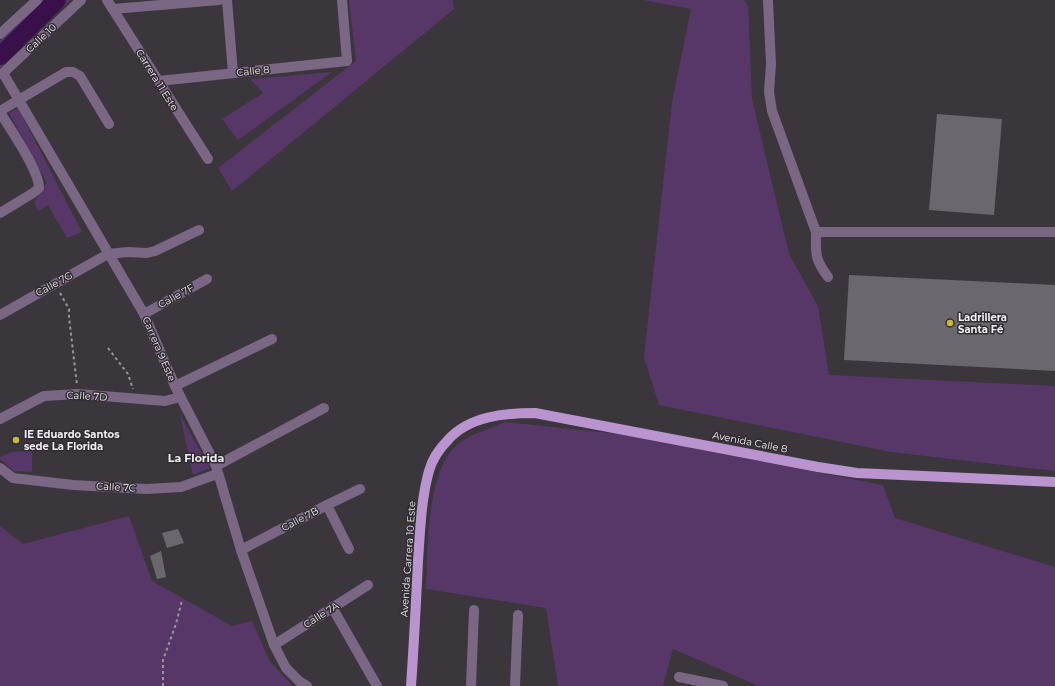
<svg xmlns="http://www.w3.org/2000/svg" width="1055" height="686" font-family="Montserrat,sans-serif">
	<rect width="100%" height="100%" fill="#3a363c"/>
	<!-- green -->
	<g fill="#573768">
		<polygon points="44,0 70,0 0,68 0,41"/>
		<polygon points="349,0 453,0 454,9 232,191 218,168 356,61"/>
		<polygon points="643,0 744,0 748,6 752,99 789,254 818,306 829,375 1055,386 1055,471 891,452 659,405 644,357 672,102 691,9"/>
		<polygon points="332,72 238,140 222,119 263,93 250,79"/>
		<polygon points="18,108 82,232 67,238 48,205 38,211 34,202 47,183 9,113"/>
		<polygon points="180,415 210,468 193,475"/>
		<path d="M505 422 619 434 883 485 895 518 1055 567V686H759L673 649 663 686H558L546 608 426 589C428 551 426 480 452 450 465 435 487 430 505 422Z"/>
		<polygon points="32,451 32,472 14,471 0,459 0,457 12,452"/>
		<polygon points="129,516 152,581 232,626 252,621 270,662 293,686 0,686 0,526 23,544"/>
	</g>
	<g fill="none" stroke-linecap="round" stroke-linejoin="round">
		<!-- river -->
		<polyline stroke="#39104c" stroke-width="18" points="0,56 57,0"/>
	</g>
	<!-- building -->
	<g fill="#6c676e">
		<polygon points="937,114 1002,119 994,215 929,210"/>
		<polygon points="849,275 1055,285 1055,371 844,360"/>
		<polygon points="178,529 184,543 167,548 162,533"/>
		<polygon points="161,551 166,577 157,579 150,556"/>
	</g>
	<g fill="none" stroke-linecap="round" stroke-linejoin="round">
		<!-- path -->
		<g stroke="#98959a" stroke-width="2" stroke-dasharray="3 3" stroke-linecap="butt">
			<polyline points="60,293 69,309 69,317 77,385"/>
			<polyline points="108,348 128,374 133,389"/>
			<polyline points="163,686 163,660 176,624 182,600"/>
		</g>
		<!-- minor -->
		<g stroke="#796784" stroke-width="10">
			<polyline points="107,0 208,159"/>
			<polyline points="227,0 233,73"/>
			<polyline points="768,0 771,64 769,92 772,111 816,232 1055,232"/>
			<polyline points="113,9 219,0"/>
			<polyline points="0,34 37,0"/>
			<polyline points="3,73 144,314 175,386 216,466 241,550 274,645 286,668 299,681 307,686"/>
			<polyline points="0,74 3,73 81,0"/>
			<polyline points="159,81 347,61 342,0"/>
			<polyline points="0,111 66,72 73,72 80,76 109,124"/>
			<path d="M0 112C10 129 39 170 39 188L33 193 0 213"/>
			<path d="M816 232C816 254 814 258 828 277"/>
			<polyline points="144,314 207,279"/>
			<polyline points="0,315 108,254 128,252 147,253 155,251 199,230"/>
			<polyline points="175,386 272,339"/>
			<polyline points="0,419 44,396 78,394 165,401 180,397"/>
			<polyline points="216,466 324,408"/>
			<polyline points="0,468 13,478 73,485 147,489 181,487 217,474"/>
			<polyline points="327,505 349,549"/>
			<polyline points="241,550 327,505 360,489"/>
			<polyline points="332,607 377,686"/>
			<polyline points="274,645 368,585"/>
			<polyline points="679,677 723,686"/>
			<polyline points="471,686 474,610"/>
			<polyline points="515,686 518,615"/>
		</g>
		<!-- major -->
		<path stroke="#ba94cf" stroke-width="10" d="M411 686C414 644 416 603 418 561 420 533 421 499 429 471 432 460 440 448 448 440 469 416 505 413 535 413L818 467 857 473 1055 482"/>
	</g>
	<!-- markers -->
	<g fill="#c8bb3b" stroke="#302c32" stroke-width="1.5">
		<circle cx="950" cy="323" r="4"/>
		<circle cx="16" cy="440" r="4"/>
	</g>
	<g text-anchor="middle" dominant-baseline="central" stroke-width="3" stroke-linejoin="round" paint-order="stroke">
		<!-- street labels -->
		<g font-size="10" fill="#f0eef2" stroke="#302c32">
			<text transform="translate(41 38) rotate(-43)">Calle 10</text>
			<text transform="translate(253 71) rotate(-6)">Calle 8</text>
			<text transform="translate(157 80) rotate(58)">Carrera 11 Este</text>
			<text transform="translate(54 284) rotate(-29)">Calle 7G</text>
			<text transform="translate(176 296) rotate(-29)">Calle 7F</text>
			<text transform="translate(159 349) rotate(67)">Carrera 9 Este</text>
			<text transform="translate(87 396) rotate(3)">Calle 7D</text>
			<text transform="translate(750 442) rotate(11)">Avenida Calle 8</text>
			<text transform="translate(116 487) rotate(3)">Calle 7C</text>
			<text transform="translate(300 519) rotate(-28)">Calle 7B</text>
			<text transform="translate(408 559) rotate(-86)">Avenida Carrera 10 Este</text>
			<text transform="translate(321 615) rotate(-32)">Calle 7A</text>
		</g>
		<!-- poi labels -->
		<g font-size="10" font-weight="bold" fill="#f0eef2" stroke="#302c32" text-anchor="start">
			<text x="958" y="317">Ladrillera<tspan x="958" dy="12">Santa Fé</tspan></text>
			<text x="24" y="434">IE Eduardo Santos<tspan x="24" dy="12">sede La Florida</tspan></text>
		</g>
		<!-- neighbourhood labels -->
		<g font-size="11" font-weight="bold" fill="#f0eef2" stroke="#302c32">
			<text x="196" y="458">La Florida</text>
		</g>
	</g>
</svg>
